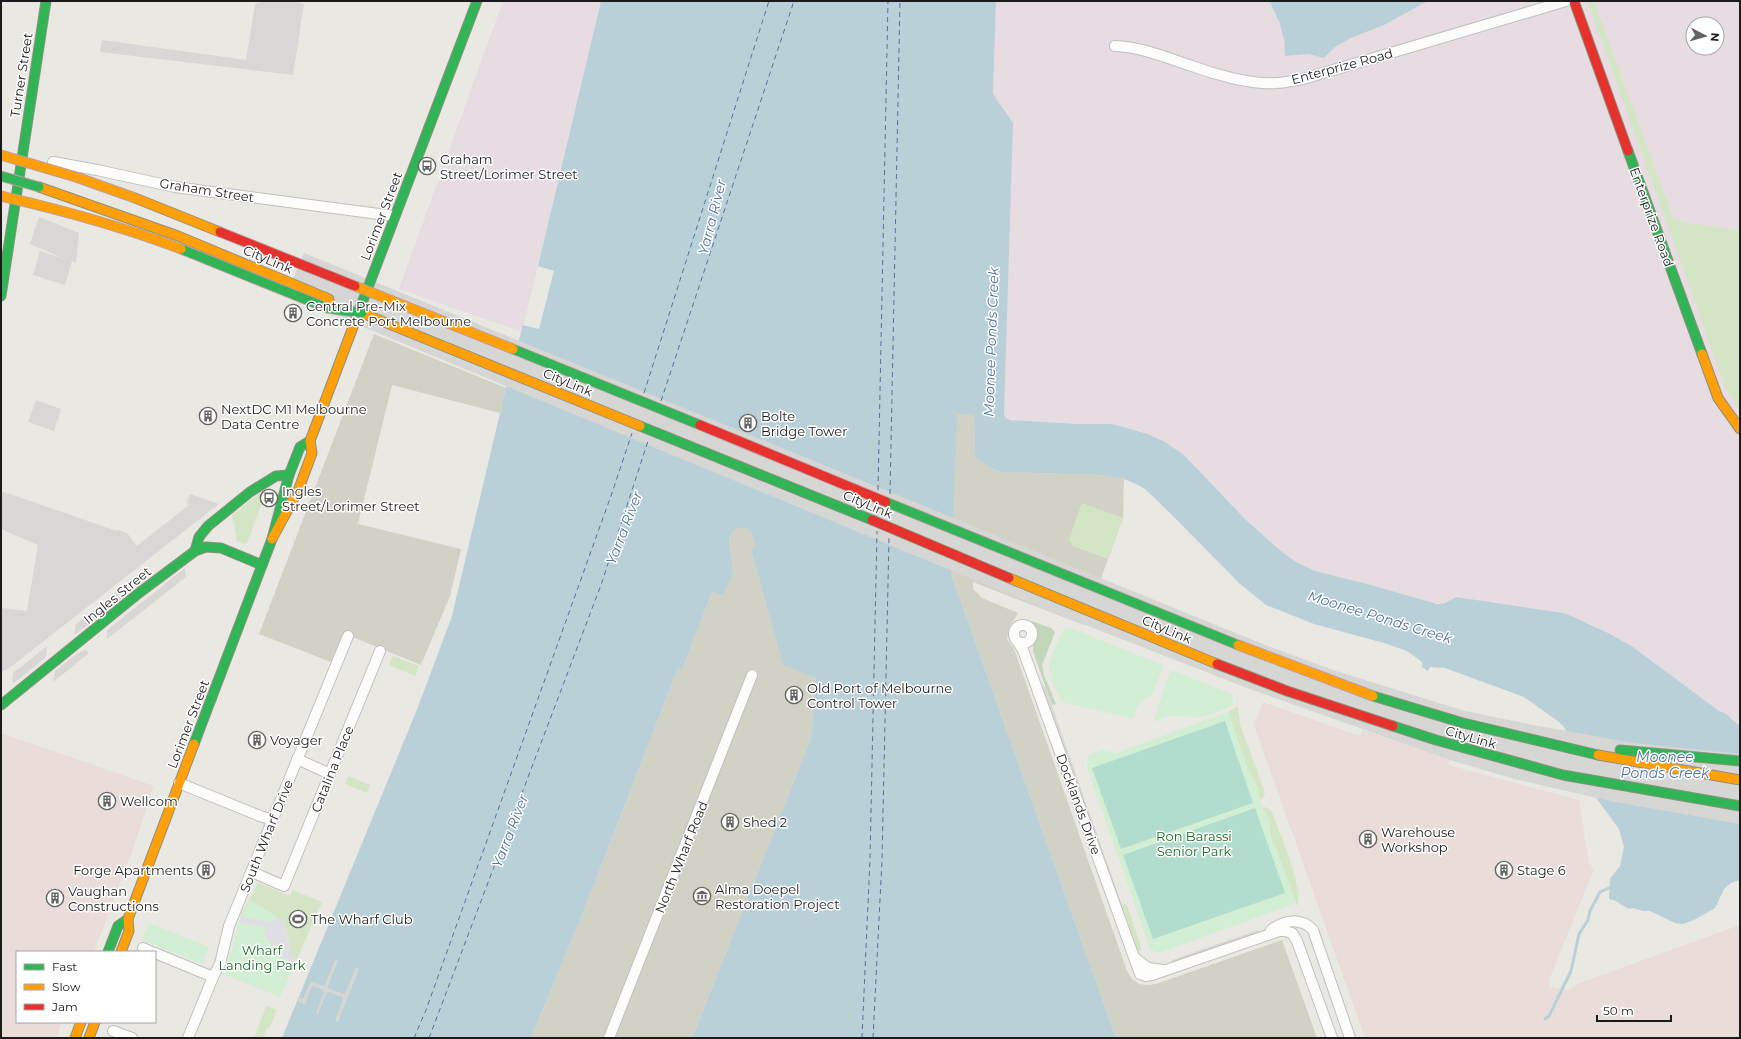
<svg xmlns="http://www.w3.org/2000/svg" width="1741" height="1039" font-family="Montserrat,sans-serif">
	<rect width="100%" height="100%" fill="#e9e8e3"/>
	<!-- residential -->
	<g fill="#d8d7d5">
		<polygon points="264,1 287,1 304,4 293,75 100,52 102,40 246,60 255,4"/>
		<polygon points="39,217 79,233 76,263 72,261 65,285 33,275 40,251 65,259 30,244"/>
		<polygon points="36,400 61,409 54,431 28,422"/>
		<polygon points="1,491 117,531 118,530 127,533 137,546 189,505 187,502 190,494 219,504 8,669 1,672 1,608 27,611 38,545 1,529"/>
		<polygon points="185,568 186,577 107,639 107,630"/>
		<polygon points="135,577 134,589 74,635 76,624"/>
		<polygon points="47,646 46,657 15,682 12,682 13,673"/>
		<polygon points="85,650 87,650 88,654 53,682 55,671 76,654"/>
		<polygon points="1045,686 1138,951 1135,952 1041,687"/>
		<polygon points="1258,930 1259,932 1173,963 1172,960"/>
	</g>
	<!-- commercial -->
	<g fill="#eaddd9">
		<polygon points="1263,702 1360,736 1363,730 1423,750 1450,760 1448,765 1579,800 1589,863 1594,869 1549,980 1549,987 1568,990 1577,984 1740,925 1740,1038 1365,1038 1254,725"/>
		<polygon points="1,733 154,786 131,854 94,952 17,952 17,1022 61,1022 57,1038 1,1038"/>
	</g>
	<!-- industrial -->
	<g fill="#e6dce1" fill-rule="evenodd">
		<polygon points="503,1 601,1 522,332 399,289"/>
		<path d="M996 1H1269L1279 21 1284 39 1285 56 1309 54 1320 57H1326L1335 47 1351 38 1384 25 1428 1H1740V726L1725 713 1719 711 1633 647 1591 624 1563 613 1452 598 1443 603H1431L1371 585 1315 571 1296 562 1281 551 1245 519 1184 455 1165 442 1148 434 1139 431 1097 424H1078L1007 419 1004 414 993 94ZM1693 24H1717V48H1693Z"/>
	</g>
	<!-- construction -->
	<g fill="#d1d1c5">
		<polygon points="374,334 506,388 500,413 392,385 358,524 461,549 450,596 421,665 343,633 331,662 259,634"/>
		<polygon points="956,414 974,414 975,458 992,469 1002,472 1100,475 1124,479 1123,518 1084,625 973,582 973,589 982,598 1018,613 1009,628 1007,639 1014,649 1127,971 1131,978 1139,984 1147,985 1156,984 1282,940 1317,1038 1116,1038 951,574"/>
		<polygon points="737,528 750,529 755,545 751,550 783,664 816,678 811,738 692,1038 531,1038 584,910 678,668 682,670 712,592 723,596 733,574 729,538"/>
	</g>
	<!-- grass -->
	<g fill="#d3e5c4">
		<polygon points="1587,1 1594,1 1673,218 1683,222 1740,231 1740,411 1725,386"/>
		<polygon points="268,487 248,541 246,544 237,541 232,515"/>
		<polygon points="1082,503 1123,518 1108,559 1072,546 1069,539"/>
		<polygon points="393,656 419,666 415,676 389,665"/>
		<polygon points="1236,707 1238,707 1241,728 1265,792 1263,798 1259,801 1258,787 1250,775 1228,712"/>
		<polygon points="348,776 370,785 367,793 345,784"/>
		<path d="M1265 807 1271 810C1278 828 1305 891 1297 906L1270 832 1269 819 1262 808Z"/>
		<polygon points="258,883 290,896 293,890 322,902 320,908 310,904 319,908 297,959 293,958 292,954 284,921 278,917 271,922 240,917"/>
		<polygon points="1125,904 1127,905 1142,950 1138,951 1122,905"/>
		<polygon points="266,1006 277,1010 269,1029 267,1028 263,1038 254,1038"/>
	</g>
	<!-- forest -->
	<polygon fill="#c2d6ba" points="1031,621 1051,628 1055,632 1042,665 1044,675 1056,704 1052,705 1033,651 1033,643 1036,636 1031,624"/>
	<!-- park -->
	<g fill="#d2eed5">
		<path d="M1065 626 1163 665 1152 695C1140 701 1135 705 1134 719L1062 702 1050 678 1049 663Z"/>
		<polygon points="1171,670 1232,694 1234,703 1228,708 1201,717 1167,716 1153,722"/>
		<polygon points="1228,712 1250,775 1258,787 1261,805 1269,819 1270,832 1296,903 1159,953 1150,949 1086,764 1089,755 1103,750 1116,753"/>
		<polygon points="250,900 284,921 292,954 293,958 297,959 280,997 223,974 233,948 238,924"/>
		<polygon points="149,923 209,947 202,964 142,940"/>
	</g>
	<!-- pitch -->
	<g fill="#b2ddce">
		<polygon points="1225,721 1253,803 1121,849 1092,768"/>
		<polygon points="1255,808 1285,893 1153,939 1123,855"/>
	</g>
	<!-- plaza -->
	<polygon fill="#dfdee2" points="240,917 271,922 278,917 284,921 292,954 293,958 297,959 291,972 288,959 283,959 279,957 285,950 284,948 275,950 265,936 267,928 239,922"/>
	<!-- water -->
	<g fill="#b9d0d9">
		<path d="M601 1H996L993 94 1013 123 1004 414 1006 418 1010 420 1078 424H1112L1148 434 1165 442 1184 455 1245 519 1281 551 1296 562 1315 571 1371 585 1437 604 1445 603 1456 597 1563 613 1574 617 1610 634 1633 647 1719 711C1728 713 1732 720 1740 726V880L1731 883 1724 889 1715 908 1694 920 1683 924 1675 923 1650 911H1643L1633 908 1629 909 1614 900 1609 899 1610 879 1620 866 1624 847 1619 829 1597 799 1564 727 1559 722 1524 697 1445 668 1430 667 1428 671 1422 667V662L1407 651 1384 643 1314 624 1266 605 1240 584 1170 513 1145 489 1136 484 1124 479 1100 475 1002 472 992 469 975 458 974 414H957L951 574 1116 1038H692L811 738 816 678 783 665 751 550 755 545 750 529 737 528 729 538 733 574 723 596 712 592 682 670 678 668 584 910 531 1038H282L418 707 452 616 506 388 523 325 539 329 554 271 538 266Z"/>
		<polygon points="1269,1 1428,1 1384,25 1351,38 1335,47 1324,58 1309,54 1285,56 1284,39 1279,21"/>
	</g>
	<!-- pier -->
	<g fill="#d6d6d4">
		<polygon points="304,253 1211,623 1268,646 1336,671 1465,711 1528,724 1634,743 1740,754 1740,824 1615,802 1518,780 1450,760 1247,688 1037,606 286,295"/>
		<polygon points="335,960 338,961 328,985 328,988 343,994 346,992 356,967 359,969 338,1022 335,1021 343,1000 342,997 329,992 326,993 318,1014 316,1013 324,993 323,990 314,986 311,988 305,1004 297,1001 298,997 303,999 311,981 323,986 325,984"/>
	</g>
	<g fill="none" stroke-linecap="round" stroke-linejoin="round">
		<!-- stream -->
		<polyline stroke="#b9d0d9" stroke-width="3" points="1545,1019 1549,1016 1571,971 1579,934 1588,920 1590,911 1600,892 1609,888"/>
		<!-- ferry -->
		<g stroke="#5172a0" stroke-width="1" stroke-dasharray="5 4" stroke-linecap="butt">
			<polyline points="644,393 769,1"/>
			<polyline points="661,401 794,1"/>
			<polyline points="878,490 888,1"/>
			<polyline points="890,494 900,1"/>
			<polyline points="414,1038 426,1010 612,493 632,433"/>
			<polyline points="429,1038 601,585 649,438"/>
			<polyline points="862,1038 870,859 877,531"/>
			<polyline points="873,1038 882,860 889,537"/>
		</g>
		<defs>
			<g id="street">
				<path d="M1115 46C1142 47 1164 57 1189 65 1213 74 1251 85 1276 83 1285 83 1294 80 1303 79L1566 1"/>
				<polyline points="53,162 97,170 175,187 394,216"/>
				<circle cx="1023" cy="634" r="9"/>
				<polyline points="1018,642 1023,650 1140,974 1146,976 1152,975 1279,931 1285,931 1292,933 1297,941 1332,1038"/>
				<polyline points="297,759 330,774"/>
				<polyline points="179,783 260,816 273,820"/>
				<polyline points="252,872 284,886 380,651"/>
				<path d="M1271 930C1284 920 1301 917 1313 930L1350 1038"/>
				<polyline points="143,948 152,952"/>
				<polyline points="155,953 213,977"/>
				<polyline points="1135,958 1148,968 1163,970"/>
				<polyline points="113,1031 132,1038"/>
				<polyline points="188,1038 213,977 220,964 229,926 348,636"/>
				<polyline points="609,1038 752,675"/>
			</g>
			<g id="fast">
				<polyline points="1628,151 1702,354"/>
				<polyline points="1,296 46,1"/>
				<polyline points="356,319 477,1"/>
				<polyline points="640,426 872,520"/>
				<polyline points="195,551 199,537 208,526 250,492 276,476 289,475"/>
				<polyline points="1373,696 1463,723 1598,755"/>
				<polyline points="1,705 139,593 195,551 206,547 221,548 262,565"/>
				<polyline points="1393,726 1436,740 1563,775 1740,806"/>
				<polyline points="194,744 272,539 289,475 300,447 310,441"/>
				<polyline points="1620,750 1740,761"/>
				<polyline points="108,952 118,926 128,919"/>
			</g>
			<g id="slow">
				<polyline points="39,187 178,236 329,299"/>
				<polyline points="135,198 220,232"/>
				<polyline points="362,313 640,426"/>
				<polyline points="1702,354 1718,398 1740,429"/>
				<polyline points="272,539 298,491 312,453 310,441 356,319"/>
				<polyline points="1009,578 1217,664"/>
				<polyline points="1598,755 1740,780"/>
				<polyline points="121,952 129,931 128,919 194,744"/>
				<polyline points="75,1038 81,1022"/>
				<polyline points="89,1038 95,1022"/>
			</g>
			<g id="jam">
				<polyline points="1574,1 1628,151"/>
				<polyline points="872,520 1009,578"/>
				<polyline points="1217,664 1287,691 1393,726"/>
			</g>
		</defs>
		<!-- street casing -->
		<use href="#street" stroke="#c0c0be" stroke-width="12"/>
		<!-- fast casing -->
		<use href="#fast" stroke="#8e917d" stroke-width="11"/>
		<!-- slow casing -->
		<use href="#slow" stroke="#8e917d" stroke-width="11"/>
		<!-- jam casing -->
		<use href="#jam" stroke="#8e917d" stroke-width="11"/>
		<!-- street -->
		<use href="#street" stroke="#fcfcfb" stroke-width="10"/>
		<!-- fast -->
		<use href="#fast" stroke="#30b455" stroke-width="9"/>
		<!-- slow -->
		<use href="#slow" stroke="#ff9f0a" stroke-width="9"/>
		<!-- jam -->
		<use href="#jam" stroke="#e5322d" stroke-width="9"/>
		<defs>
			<g id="fast-bridge">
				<polyline points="1,176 39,187"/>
				<polyline points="181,249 327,308 362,313"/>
				<polyline points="513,349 700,425"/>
				<polyline points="886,502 1238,645"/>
			</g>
			<g id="slow-bridge">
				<polyline points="1,155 76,177 135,198"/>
				<path d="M1 196C62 210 122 226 181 249"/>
				<polyline points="355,286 513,349"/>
				<polyline points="1238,645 1373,696"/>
			</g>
			<g id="jam-bridge">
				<polyline points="220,232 355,286"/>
				<polyline points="700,425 886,502"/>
			</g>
		</defs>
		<!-- fast-bridge casing -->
		<use href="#fast-bridge" stroke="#bb9ea3" stroke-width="11" stroke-linecap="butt"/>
		<!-- slow-bridge casing -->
		<use href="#slow-bridge" stroke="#bb9ea3" stroke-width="11" stroke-linecap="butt"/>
		<!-- jam-bridge casing -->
		<use href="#jam-bridge" stroke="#bb9ea3" stroke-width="11" stroke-linecap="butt"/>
		<!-- fast-bridge -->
		<use href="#fast-bridge" stroke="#30b455" stroke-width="9"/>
		<!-- slow-bridge -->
		<use href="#slow-bridge" stroke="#ff9f0a" stroke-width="9"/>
		<!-- jam-bridge -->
		<use href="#jam-bridge" stroke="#e5322d" stroke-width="9"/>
	</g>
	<!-- icons -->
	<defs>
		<symbol id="bus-ring" viewBox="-11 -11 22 22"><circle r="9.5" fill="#fff" stroke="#636361" stroke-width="1.5"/><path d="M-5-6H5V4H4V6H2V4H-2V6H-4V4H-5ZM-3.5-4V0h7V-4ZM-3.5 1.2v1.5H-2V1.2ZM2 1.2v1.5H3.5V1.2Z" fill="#636361"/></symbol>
		<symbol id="building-ring" viewBox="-11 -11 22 22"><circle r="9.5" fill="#fff" stroke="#636361" stroke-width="1.5"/><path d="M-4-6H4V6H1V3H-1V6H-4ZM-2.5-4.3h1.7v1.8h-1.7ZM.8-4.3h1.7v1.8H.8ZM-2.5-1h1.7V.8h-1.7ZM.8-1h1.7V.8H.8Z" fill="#636361"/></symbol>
		<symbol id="museum-ring" viewBox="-11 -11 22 22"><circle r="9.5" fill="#fff" stroke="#636361" stroke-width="1.5"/><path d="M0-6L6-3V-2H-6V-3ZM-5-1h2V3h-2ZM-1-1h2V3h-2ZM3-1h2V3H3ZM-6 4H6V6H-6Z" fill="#636361"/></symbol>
		<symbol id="stadium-ring" viewBox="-11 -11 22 22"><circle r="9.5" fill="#fff" stroke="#636361" stroke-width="1.5"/><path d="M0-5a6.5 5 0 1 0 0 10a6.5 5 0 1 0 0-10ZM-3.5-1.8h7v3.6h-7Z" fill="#636361"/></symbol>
	</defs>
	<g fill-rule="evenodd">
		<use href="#bus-ring" x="417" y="156" width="20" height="20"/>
		<use href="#building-ring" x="283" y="303" width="20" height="20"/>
		<use href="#building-ring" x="198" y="406" width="20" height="20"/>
		<use href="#building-ring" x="738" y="413" width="20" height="20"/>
		<use href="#bus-ring" x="259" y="488" width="20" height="20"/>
		<use href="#building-ring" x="784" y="685" width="20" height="20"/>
		<use href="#building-ring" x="247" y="730" width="20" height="20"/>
		<use href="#building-ring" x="97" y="791" width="20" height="20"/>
		<use href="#building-ring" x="720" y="812" width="20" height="20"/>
		<use href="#building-ring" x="1358" y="829" width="20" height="20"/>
		<use href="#building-ring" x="196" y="860" width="20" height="20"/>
		<use href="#building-ring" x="1494" y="860" width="20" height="20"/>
		<use href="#museum-ring" x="692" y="886" width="20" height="20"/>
		<use href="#building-ring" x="45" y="888" width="20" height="20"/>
		<use href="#stadium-ring" x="288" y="909" width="20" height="20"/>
	</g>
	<g text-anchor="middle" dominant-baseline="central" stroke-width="3" stroke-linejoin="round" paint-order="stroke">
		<!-- street labels -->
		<g font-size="13" fill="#1b1b1b" stroke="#fff">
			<text transform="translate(1342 66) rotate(-15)">Enterprize Road</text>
			<text transform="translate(21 75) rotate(-81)">Turner Street</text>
			<text transform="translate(207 190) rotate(9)">Graham Street</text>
			<text transform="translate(381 216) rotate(-69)">Lorimer Street</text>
			<text transform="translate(1652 217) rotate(70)">Enterprize Road</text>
			<text transform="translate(268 259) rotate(23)">CityLink</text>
			<text transform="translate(568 382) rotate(23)">CityLink</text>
			<text transform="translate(868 504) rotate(23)">CityLink</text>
			<text transform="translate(117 595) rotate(-39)">Ingles Street</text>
			<text transform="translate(1167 629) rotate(23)">CityLink</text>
			<text transform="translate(188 724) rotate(-69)">Lorimer Street</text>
			<text transform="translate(1471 737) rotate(16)">CityLink</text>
			<text transform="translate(332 769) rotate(-68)">Catalina Place</text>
			<text transform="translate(1079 804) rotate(70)">Docklands Drive</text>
			<text transform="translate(266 836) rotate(-68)">South Wharf Drive</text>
			<text transform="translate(681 857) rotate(-68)">North Wharf Road</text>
		</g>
		<!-- poi labels -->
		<g font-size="13" fill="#1b1b1b" stroke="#fff" text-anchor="start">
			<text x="440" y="159">Graham<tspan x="440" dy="15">Street/Lorimer Street</tspan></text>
			<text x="306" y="306">Central Pre-Mix<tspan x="306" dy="15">Concrete Port Melbourne</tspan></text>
			<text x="221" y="409">NextDC M1 Melbourne<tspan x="221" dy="15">Data Centre</tspan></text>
			<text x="761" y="416">Bolte<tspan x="761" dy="15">Bridge Tower</tspan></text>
			<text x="282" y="491">Ingles<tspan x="282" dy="15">Street/Lorimer Street</tspan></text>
			<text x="807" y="688">Old Port of Melbourne<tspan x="807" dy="15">Control Tower</tspan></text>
			<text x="270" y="740">Voyager</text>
			<text x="120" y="801">Wellcom</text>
			<text x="743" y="822">Shed 2</text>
			<text x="1381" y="832">Warehouse<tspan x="1381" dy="15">Workshop</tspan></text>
			<text x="193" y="870" text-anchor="end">Forge Apartments</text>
			<text x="1517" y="870">Stage 6</text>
			<text x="715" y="889">Alma Doepel<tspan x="715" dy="15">Restoration Project</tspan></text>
			<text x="68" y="891">Vaughan<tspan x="68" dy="15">Constructions</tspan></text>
			<text x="311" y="919">The Wharf Club</text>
		</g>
		<!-- park labels -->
		<g font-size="13" fill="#156c24" stroke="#fff">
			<text x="1194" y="836">Ron Barassi<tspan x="1194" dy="15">Senior Park</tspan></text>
			<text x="262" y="950">Wharf<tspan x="262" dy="15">Landing Park</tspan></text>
		</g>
		<!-- water labels -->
		<g font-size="14" font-style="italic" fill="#5172a0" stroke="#fff">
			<text transform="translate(712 217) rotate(-76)">Yarra River</text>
			<text transform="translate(991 342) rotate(-88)">Moonee Ponds Creek</text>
			<text transform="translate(624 528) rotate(-69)">Yarra River</text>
			<text transform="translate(1380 617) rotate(17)">Moonee Ponds Creek</text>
			<text x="1665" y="757">Moonee<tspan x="1665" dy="16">Ponds Creek</tspan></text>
			<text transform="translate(510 831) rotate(-69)">Yarra River</text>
		</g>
	</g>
	<!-- border -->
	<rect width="1741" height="1039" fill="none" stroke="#1b1b1b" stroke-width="4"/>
	<!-- legend -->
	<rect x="16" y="951" width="140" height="72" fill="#ffffff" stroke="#a4a4a4"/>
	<rect x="24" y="964" width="20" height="6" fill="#30b455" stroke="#a4a4a4"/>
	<text x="52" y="971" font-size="12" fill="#1b1b1b">Fast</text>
	<rect x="24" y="984" width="20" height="6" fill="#ff9f0a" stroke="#a4a4a4"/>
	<text x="52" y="991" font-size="12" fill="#1b1b1b">Slow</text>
	<rect x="24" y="1004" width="20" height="6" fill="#e5322d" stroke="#a4a4a4"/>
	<text x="52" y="1011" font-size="12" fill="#1b1b1b">Jam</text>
	<!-- north arrow -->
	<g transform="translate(1705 36) rotate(96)"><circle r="19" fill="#ffffff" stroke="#a4a4a4"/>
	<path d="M0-3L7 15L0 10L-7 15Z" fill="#636361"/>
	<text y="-6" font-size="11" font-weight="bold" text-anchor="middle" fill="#1b1b1b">N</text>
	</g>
	<!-- scale -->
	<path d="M1597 1015v6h74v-6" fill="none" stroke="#1b1b1b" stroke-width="2"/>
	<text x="1603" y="1015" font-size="12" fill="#1b1b1b" stroke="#ffffff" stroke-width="3" paint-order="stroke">50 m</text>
</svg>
